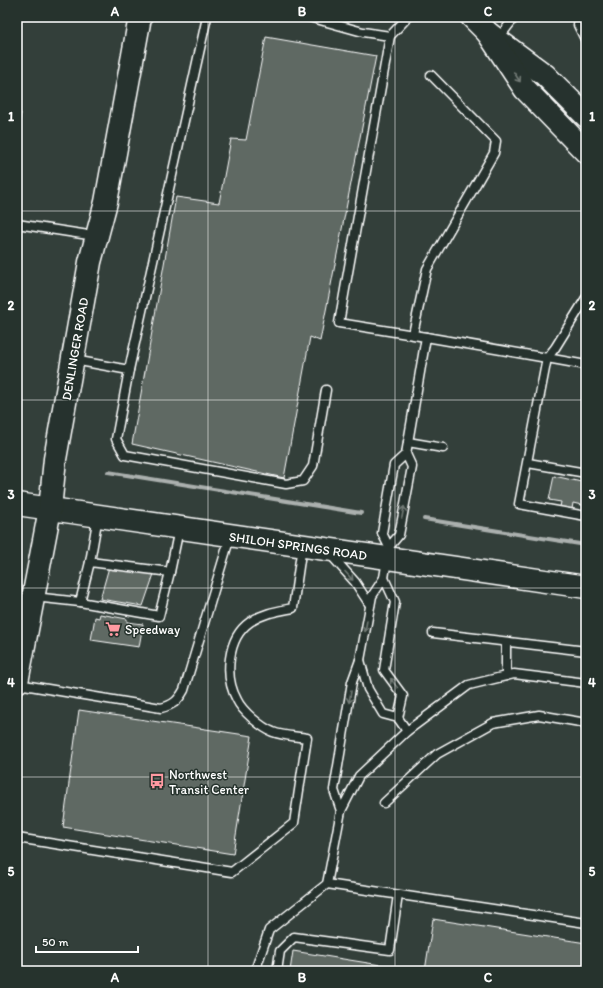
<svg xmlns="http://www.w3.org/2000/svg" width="603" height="988" font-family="Itim,sans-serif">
	<rect width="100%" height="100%" fill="#333f3a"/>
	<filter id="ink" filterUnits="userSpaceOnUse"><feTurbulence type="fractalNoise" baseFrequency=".025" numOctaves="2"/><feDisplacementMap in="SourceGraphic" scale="8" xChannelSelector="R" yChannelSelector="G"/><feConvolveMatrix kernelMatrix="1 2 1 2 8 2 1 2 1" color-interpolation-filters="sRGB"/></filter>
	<g filter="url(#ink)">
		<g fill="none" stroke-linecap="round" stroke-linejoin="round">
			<!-- stream -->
			<g stroke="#abb0ae" stroke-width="4">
				<polyline points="108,472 361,513"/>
				<polyline points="424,519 586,545"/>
			</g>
		</g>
		<!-- building -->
		<g fill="#5f6964" stroke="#fff">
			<polygon points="266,37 376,56 320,341 310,337 284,478 132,444 176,197 219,203 231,139 246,140"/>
			<polygon points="17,112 21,113 17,136"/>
			<polygon points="554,476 586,483 586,506 573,503 572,509 560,507 561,502 549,500"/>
			<polygon points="109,567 154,574 143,606 100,599"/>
			<polygon points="100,614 127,619 127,622 143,624 139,647 91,640 95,617 99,618"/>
			<polygon points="79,710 252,736 233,854 63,827"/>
			<polygon points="433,919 586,943 586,971 425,971"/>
			<polygon points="293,951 418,971 290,971"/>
		</g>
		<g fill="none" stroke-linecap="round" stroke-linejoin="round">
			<defs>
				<g id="lane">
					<polyline points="309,17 363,32 390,36 408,17"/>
					<polyline points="579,17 578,25 586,41"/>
					<polyline points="390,36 339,323 426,337"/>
					<polyline points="498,39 515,17"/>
					<polyline points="17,224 95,236"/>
					<polyline points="413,334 427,269 494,153 496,141 431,75"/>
					<polyline points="74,360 129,370 116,439 125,455 286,484 303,481 313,466 326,390"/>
					<polyline points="586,365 547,358 519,504 586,516"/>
					<polyline points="129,370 207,17"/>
					<polyline points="408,442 443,448"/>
					<polyline points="406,454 426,337 547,358 555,348 586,298"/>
					<polyline points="528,463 586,473"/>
					<polyline points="98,516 90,562 170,572 179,529"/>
					<polyline points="389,547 382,533 394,465 406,454 412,467 399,535 389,547 384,578 372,596 360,660 368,689 383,714 398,718 407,731"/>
					<polyline points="330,554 355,582 370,605"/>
					<polyline points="384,578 395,602 384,670 403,696 398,718"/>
					<polyline points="34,597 80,602 90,562"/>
					<polyline points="80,602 159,616 170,572"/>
					<polyline points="433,633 586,651"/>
					<polyline points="506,642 506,676"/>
					<path d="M18 684 161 708C173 705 178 701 184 690L230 537"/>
					<polyline points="384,803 437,754 493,723 539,715 586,723"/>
					<polyline points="341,811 334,790 352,682 360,660"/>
					<path d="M17 838 232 872 294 823 307 738C296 736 283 736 273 732 262 728 242 711 237 700 224 677 227 638 250 622 263 613 278 611 293 608L302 546"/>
					<polyline points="327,884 586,923"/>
					<polyline points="255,971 269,930 327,884 341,811 359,776 407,731 469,685 514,674 586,683"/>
					<polyline points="277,971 280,951 294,937 390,950 398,895"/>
				</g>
				<g id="secondary">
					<polyline points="17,504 586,587"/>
					<polyline points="17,682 50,509 55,459 90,262 106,202 140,17"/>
				</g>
				<g id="primary">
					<polyline points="472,17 488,33 545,75 586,116"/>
					<polyline points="488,33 525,89 586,152"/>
				</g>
			</defs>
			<!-- lane casing -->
			<use href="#lane" stroke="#fff" stroke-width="11"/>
			<!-- secondary casing -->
			<use href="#secondary" stroke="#fff" stroke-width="25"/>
			<!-- primary casing -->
			<use href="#primary" stroke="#fff" stroke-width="25"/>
			<!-- lane -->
			<use href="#lane" stroke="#26332d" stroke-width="8"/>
			<!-- secondary -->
			<use href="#secondary" stroke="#26332d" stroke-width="22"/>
			<!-- primary -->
			<use href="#primary" stroke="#26332d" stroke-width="22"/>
		</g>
		<!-- one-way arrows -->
		<defs><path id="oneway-shaft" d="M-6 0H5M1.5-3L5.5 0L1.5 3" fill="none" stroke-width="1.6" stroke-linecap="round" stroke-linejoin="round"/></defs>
		<g stroke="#727a76">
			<use href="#oneway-shaft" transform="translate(517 77) rotate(57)"/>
			<use href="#oneway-shaft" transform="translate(403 512) rotate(-79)"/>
			<use href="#oneway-shaft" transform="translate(349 576) rotate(48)"/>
			<use href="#oneway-shaft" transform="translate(366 626) rotate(100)"/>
			<use href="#oneway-shaft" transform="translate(394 683) rotate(-126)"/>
			<use href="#oneway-shaft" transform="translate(350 697) rotate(100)"/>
		</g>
	</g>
	<!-- grid -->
	<path fill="none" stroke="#fff" stroke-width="1" stroke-opacity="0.55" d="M208 17V971M395 17V971M17 211H586M17 400H586M17 588H586M17 777H586"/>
	<!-- icons -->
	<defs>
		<symbol id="supermarket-bare" viewBox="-9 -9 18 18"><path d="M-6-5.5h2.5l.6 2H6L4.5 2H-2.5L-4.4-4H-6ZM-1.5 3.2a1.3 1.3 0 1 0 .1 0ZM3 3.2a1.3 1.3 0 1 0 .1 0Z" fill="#ff9aa2" stroke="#26332d" stroke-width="2.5" paint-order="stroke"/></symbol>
		<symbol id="bus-bare" viewBox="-9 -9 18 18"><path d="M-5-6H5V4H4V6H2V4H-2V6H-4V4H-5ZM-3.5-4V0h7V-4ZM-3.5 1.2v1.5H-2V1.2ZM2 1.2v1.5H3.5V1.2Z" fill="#ff9aa2" stroke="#26332d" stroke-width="2.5" paint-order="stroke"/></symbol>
	</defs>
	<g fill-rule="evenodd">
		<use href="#supermarket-bare" x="102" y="618" width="22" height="22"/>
		<use href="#bus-bare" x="146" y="770" width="22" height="22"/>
	</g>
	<g text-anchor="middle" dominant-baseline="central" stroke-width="3" stroke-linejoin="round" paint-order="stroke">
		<!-- street labels -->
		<g font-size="13" fill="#fff" stroke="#26332d">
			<text transform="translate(75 349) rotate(-80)">DENLINGER ROAD</text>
			<text transform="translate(298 546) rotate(8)">SHILOH SPRINGS ROAD</text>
		</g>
		<!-- poi labels -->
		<g font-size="13" fill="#fff" stroke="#26332d" text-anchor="start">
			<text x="125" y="629">Speedway</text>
			<text x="169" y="774">Northwest<tspan x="169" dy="15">Transit Center</tspan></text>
		</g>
	</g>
	<!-- margin -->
	<rect width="603" height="988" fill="none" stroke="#26332d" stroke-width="44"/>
	<!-- scale -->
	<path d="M36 946v6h102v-6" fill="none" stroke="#ffffff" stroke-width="2"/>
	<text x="42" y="946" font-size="12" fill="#ffffff" stroke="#26332d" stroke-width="3" paint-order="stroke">50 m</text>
	<rect x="22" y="22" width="559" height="944" fill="none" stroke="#fff" stroke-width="1.5"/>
	<g font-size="13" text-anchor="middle" font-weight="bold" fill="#fff">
		<text x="115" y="16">A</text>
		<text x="302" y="16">B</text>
		<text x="488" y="16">C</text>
		<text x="11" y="121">1</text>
		<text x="592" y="121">1</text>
		<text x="11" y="310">2</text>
		<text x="592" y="310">2</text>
		<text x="11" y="499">3</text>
		<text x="592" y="499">3</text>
		<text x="11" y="687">4</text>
		<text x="592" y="687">4</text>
		<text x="11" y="876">5</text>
		<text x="592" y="876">5</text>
		<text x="115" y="982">A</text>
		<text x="302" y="982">B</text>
		<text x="488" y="982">C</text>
	</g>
</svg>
